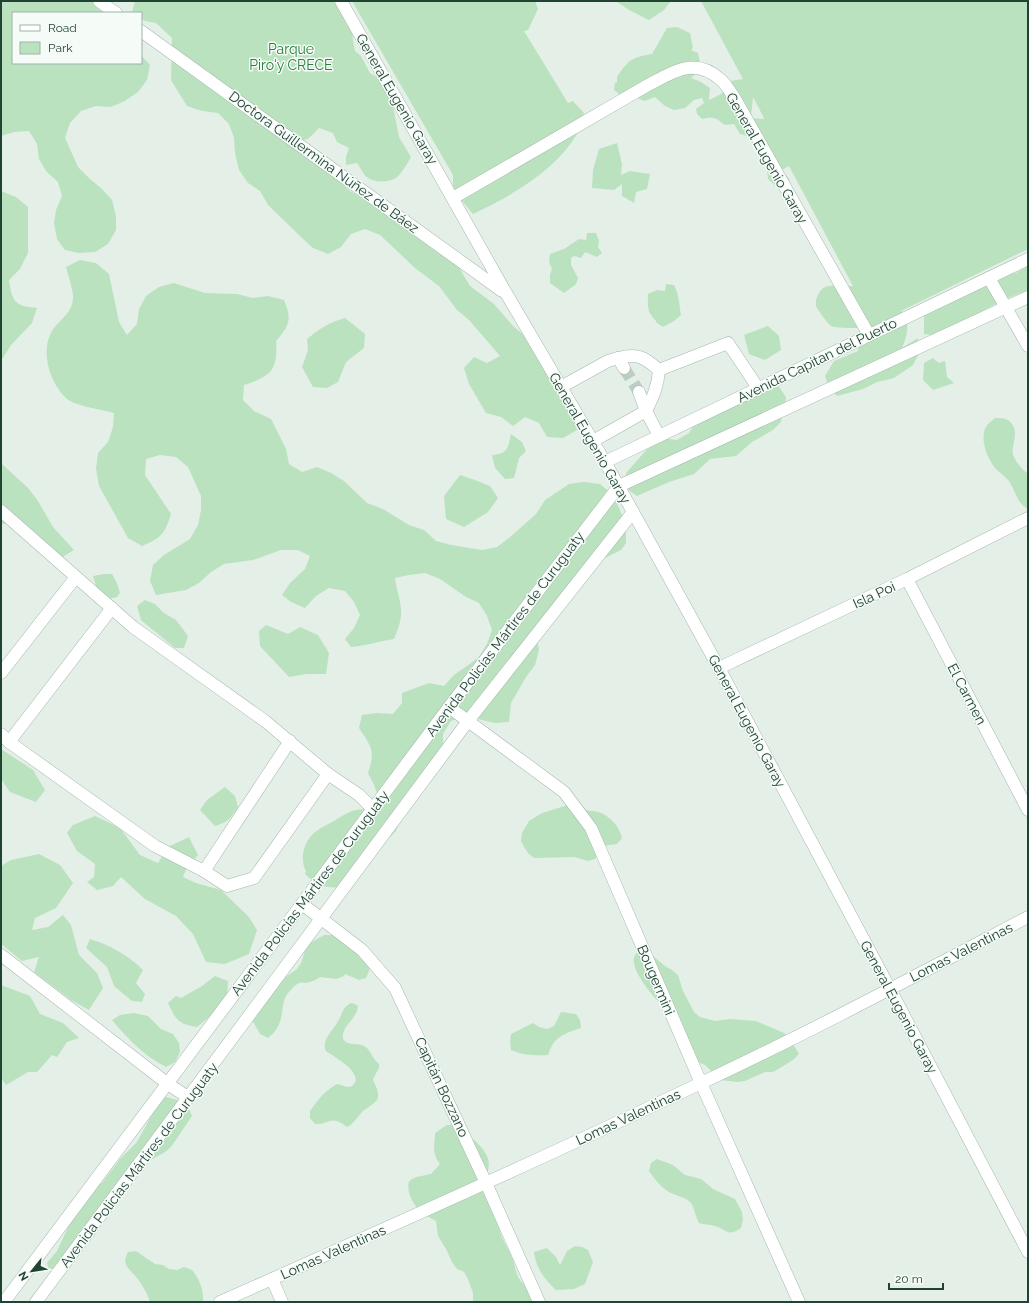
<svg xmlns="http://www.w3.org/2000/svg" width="1029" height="1303" font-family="Raleway,sans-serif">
	<rect width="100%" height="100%" fill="#e4efe8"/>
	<!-- green -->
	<g fill="#bbe2bf" fill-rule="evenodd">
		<polygon points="1,1 92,1 103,13 13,13 13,63 141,63 141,55 150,65 147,80 138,92 125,101 111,107 96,106 81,111 70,123 65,138 78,167 90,179 102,189 112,200 116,216 116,230 108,244 95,252 79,253 65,250 57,239 54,223 56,210 62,196 58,182 46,171 39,159 37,144 29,131 14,132 1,136"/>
		<path d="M135 1H343L352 27 353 41 355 51 361 56 370 73 378 78 386 91 393 106 399 137 411 157C407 164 402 173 396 178 389 182 375 183 368 178 363 175 361 168 357 163L346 165V157L349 148 337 142 333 133 319 128 308 139 303 140 339 181 350 191 376 206 454 259 470 286 494 304 513 326 525 336 575 416 577 430 563 438 547 437 539 423 525 417 513 426 501 417 486 413 469 384 464 368 474 357 487 363 500 356 469 320 457 310 439 286 415 268 380 235 365 229 351 234 341 247 328 254 313 248 302 238 268 205 260 191 248 183 239 170 235 153 234 138 229 124 218 113 202 111 187 106 171 80 172 38 156 23 145 21 141 18V13H134L132 12Z"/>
		<path d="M352 1H535L538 9 528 30 524 31 568 103 573 101 584 113C583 118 582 124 580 128 562 167 510 197 473 214L453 190V175Z"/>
		<polygon points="616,1 671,1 664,10 649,20 629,10"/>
		<path d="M701 1H1028V249L901 311 904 313C910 325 907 336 902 348L918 338 919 354 913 365 894 378 877 382 863 389 837 396 828 385 825 376 834 361 858 351 860 336 859 328C852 328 835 328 831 326 828 324 817 309 816 306 815 299 819 290 825 287 833 284 845 287 853 286L789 166 782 170 790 180 778 188 768 179 766 161 752 135 748 136 740 134 734 124 725 125C716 118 714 116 702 119L697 114 696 109 704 103 702 98 694 100 685 108 674 110 665 106 655 97 645 101 639 99 637 95 627 100 614 90 615 83 617 82V77C628 60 633 57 652 54L667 28 677 27 690 33 693 48 691 50 698 53C701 65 701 70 691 78L701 82 710 88 709 100C722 94 725 93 730 81L743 79ZM753 97 764 118V119L751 118Z"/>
		<polygon points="617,143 622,164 621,175 630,171 650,174 647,189 636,192 634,203 622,196 622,184 614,190 592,188 593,170 599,149"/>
		<path d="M1 191 16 197 28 207V253L20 269 9 280C12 302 15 306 37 308L32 323 11 345 1 361Z"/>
		<polygon points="587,233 596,233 599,241 598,247 602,253 597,257 585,252 581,258 574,256 571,258 571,265 578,278 576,284 564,293 550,283 550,275 552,269 549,262 550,254 564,249 579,239 586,240"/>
		<path d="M80 260 96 263 109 274 119 322 127 335 137 324 139 309 146 296 159 287 174 283 205 293 237 294 253 298 268 296 284 300C292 319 290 325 276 341 278 371 271 376 244 385L243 400 254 411 271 419 286 449 289 464 302 472 317 467 331 473 344 481 367 503 383 509 409 525 424 530 436 541 451 545 482 550 497 547 509 538 536 514 545 500 569 484 584 482 600 484 613 495 620 510 626 525V543L621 550 595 563 536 633 539 650 535 665 526 677 511 703 509 722 495 723 465 716 451 721 443 734V750L402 817 396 831 385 842 345 887C325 888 320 888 305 874L306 871C299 859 304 841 315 832 320 828 327 825 334 821 344 815 355 807 368 810L379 799 374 785 368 773C376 750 371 747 359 728L362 715 377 713 393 714 402 703V693L429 683 444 686 454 675 478 658 487 644 492 630 487 616 479 603 466 597 440 579 425 573 409 575 395 578C396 588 400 598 401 609 402 619 398 630 394 639 379 641 366 646 351 647L345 639 354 628 360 615 354 602 345 591 329 588 316 596 305 608 291 602 282 595 290 583 305 569 310 556 298 550H281L253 560 224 564 211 572 199 583 186 590 156 595 150 581 153 565 164 555 190 539 198 525 201 510V496L188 467 176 457 160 455 146 459 145 475 171 514C165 534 161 538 142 546L128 538 99 486 96 469 98 453 108 442 113 427 114 413C103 410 76 406 67 399 51 385 41 355 50 335 56 321 73 315 73 297 73 290 68 275 66 267Z"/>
		<polygon points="1028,265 1028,290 1003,300 977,314 954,331 939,336 924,334 924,316 946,295 1001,272 1016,273"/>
		<path d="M666 284 674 285C679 294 679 304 681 315L674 321 663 327 657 323C655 319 653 318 651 315 647 310 648 300 648 294L657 290 665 291Z"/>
		<path d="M345 318 365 334 364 348 346 362 338 382 327 388 313 387 302 367 308 350 307 339C319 329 330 322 345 318Z"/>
		<polygon points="768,326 779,336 781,350 765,360 749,354 744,335"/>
		<polygon points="933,358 939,363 945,361 947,377 954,383 933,390 923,380 924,363"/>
		<polygon points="778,385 786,397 785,407 781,422 773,430 752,442 736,456 710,459 694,474 669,482 637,496 627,489 626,473 648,448 661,438 677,440 689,433 697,420"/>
		<path d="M995 418C1002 418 1008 418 1012 424 1020 435 1009 447 1014 457 1017 464 1023 470 1028 474V509C1016 502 1016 492 1009 481 1006 477 1001 474 997 470 988 461 979 439 986 427 988 423 992 421 995 418Z"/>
		<path d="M511 434 522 442 526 451 519 458 514 478 505 479 495 468 492 455C508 454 508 448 511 434Z"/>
		<polygon points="1,463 28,488 38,501 53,527 74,550 61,558 49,548 29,527 13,524 1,524"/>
		<polygon points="460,475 475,480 490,486 498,498 488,512 464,527 446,519 444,496"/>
		<polygon points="104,574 112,574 117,583 120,593 117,597 109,599 97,589 93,576"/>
		<polygon points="145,600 155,604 164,613 176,620 188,636 184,648 175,648 141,620 137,606"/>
		<polygon points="266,625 288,634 300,627 318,635 329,653 326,674 307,674 289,677 260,646 259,631"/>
		<polygon points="1,749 33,770 45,790 36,802 10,792 1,779"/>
		<path d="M225 787 235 796 238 807C230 819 228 822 215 826L200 810 207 800Z"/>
		<path d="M568 805C576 806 582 809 590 811 593 811 596 811 599 812 611 817 619 826 622 838L617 844 603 846 595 859 588 861 574 857 534 858 528 853 524 847 521 841 522 833 529 821 542 813Z"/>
		<polygon points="95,816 120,828 140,855 158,863 168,847 189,837 198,855 187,867 183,877 196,883 221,890 249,917 257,930 249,954 225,964 206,962 193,934 176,916 145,899 121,877 113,886 97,890 87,882 94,877 95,864 77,851 67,833 73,825"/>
		<polygon points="39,854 60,865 73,883 56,908 35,918 32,930 48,927 63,915 71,925 79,955 97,973 103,988 89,1010 71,1000 34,972 39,957 22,961 1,944 1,866 11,860"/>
		<path d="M324 935H340L371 964 369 971 366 978 359 980 345 974 344 976 336 979 320 977C316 980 312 982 306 983 304 983 302 982 300 983 296 984 292 988 290 991 277 1003 289 1022 268 1038L260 1034 252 1020 277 983 297 969 301 963 307 945Z"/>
		<path d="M90 939C110 945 128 955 143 970L136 983 145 994 142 1002 132 1001 114 986 107 967 86 948Z"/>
		<path d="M639 951 653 956 665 966 672 970 678 975 683 991 694 1012 700 1017 715 1021 730 1019 756 1021 784 1033 790 1039 799 1054 793 1060 780 1068 773 1072H765L745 1081 737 1082 721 1080 705 1065 698 1062 665 1007C655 1000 631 971 634 958 634 955 637 953 639 951Z"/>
		<path d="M215 976 228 981 227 996 214 1013 197 1027C178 1024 176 1020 168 1003L176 996 181 998 202 986Z"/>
		<polygon points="1,985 30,996 40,1014 63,1023 79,1038 67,1042 57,1057 52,1055 37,1072 28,1072 6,1085 1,1078"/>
		<path d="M351 1003 355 1004 358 1006C357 1020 341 1025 343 1039 349 1047 357 1042 364 1046 371 1049 372 1059 379 1064V1068L373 1079C374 1084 378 1088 378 1094 380 1102 367 1107 362 1112 357 1117 354 1124 347 1127 329 1114 331 1125 315 1124L310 1118V1111C319 1099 323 1092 337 1084 343 1085 350 1090 354 1084 363 1072 334 1057 326 1051 321 1041 332 1031 337 1023 342 1016 342 1007 351 1003Z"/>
		<path d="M561 1012 576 1014 580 1020 581 1028C564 1034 554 1036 548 1055 536 1056 522 1055 511 1050L510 1042 511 1034 533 1023 539 1027 547 1029 554 1026Z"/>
		<path d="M134 1013 148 1016 161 1029 173 1034 179 1043 180 1052 175 1062 166 1067C144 1056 128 1039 112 1020L120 1015Z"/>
		<polygon points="162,1096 185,1102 189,1109 192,1116 171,1147 165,1152 144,1164 117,1203 102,1221 95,1235 80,1253 56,1274 49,1271 47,1263 57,1251 71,1221 95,1187 102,1183 121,1158 137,1142"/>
		<path d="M447 1125H454C466 1135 480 1141 487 1156 493 1170 482 1179 483 1189 484 1199 492 1208 496 1217 499 1223 499 1229 501 1235 504 1243 509 1249 512 1257 515 1264 515 1273 520 1280 526 1288 534 1295 541 1302H473V1293L468 1279 464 1272 457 1269 452 1262 446 1249 438 1236 436 1221C431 1218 426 1216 422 1213 413 1204 406 1193 409 1181L416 1177 431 1174 440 1164C431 1152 435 1146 435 1133Z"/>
		<path d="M657 1159 673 1165 685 1175 701 1179 713 1189 735 1199 742 1212 743 1220 741 1228C728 1237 727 1230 715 1226 710 1224 704 1225 699 1223 695 1217 695 1208 691 1203 686 1197 677 1196 671 1193 662 1189 654 1178 649 1171L651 1163Z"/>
		<path d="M575 1246 582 1247 588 1250 593 1262 585 1284 574 1289 556 1290C544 1279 536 1268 534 1252L547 1248 556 1257 560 1265 567 1251Z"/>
		<path d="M136 1251 155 1264 163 1265 169 1269 177 1270 184 1267 192 1270C199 1278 204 1290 203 1302H150C148 1295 141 1282 136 1277 129 1268 121 1265 128 1252Z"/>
	</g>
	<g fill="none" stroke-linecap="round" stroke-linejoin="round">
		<!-- minor-tunnel -->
		<polyline stroke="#bdcdc4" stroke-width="12" stroke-dasharray="12 6" stroke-linecap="butt" points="624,368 639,392"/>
		<defs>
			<g id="minor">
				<polyline points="99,1 116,13"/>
				<polyline points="341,1 506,293 605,462 633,512 719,668 890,989 1028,1252"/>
				<polyline points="141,31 502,291"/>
				<path d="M453 198 648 85C673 72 695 56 721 80 726 84 730 92 734 97L869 335"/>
				<polyline points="989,278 1028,346"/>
				<path d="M618 358C638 353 644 357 659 370"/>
				<polyline points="561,387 608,361 618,358 624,368"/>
				<path d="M659 436 646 411C653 397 658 386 659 370L728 343 758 388"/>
				<polyline points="593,441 646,411 639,392"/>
				<polyline points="605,462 1028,259"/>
				<polyline points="1,511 133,627 265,721 328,774 359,795 373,809"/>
				<polyline points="907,579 1028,810"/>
				<polyline points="719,668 907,579 1028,518"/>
				<polyline points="1,673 76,577"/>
				<polyline points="449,707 564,792 591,828 701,1083 799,1302"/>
				<polyline points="1,734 9,742 155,846 204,871 227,886 254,878 328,774"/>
				<polyline points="9,742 112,608"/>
				<polyline points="204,871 290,741"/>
				<polyline points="302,904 362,950 395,988 486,1183 539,1302"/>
				<polyline points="1,955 168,1084 189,1098"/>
				<polyline points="272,1279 282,1302"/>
				<polyline points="4,1302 449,707 619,486 1028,297"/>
				<polyline points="36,1302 468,721 633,512"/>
				<path d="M220 1302C381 1231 541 1159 699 1084 810 1032 919 974 1028 917"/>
			</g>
		</defs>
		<!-- minor casing -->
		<use href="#minor" stroke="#a6b8ae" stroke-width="13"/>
		<!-- minor -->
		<use href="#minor" stroke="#fff" stroke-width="12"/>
	</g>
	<g text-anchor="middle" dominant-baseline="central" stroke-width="3" stroke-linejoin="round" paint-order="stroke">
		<!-- park labels -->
		<g font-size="14" fill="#267f3a" stroke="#f5fbf7">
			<text x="291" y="49">Parque<tspan x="291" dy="16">Piro'y CRECE</tspan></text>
		</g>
		<!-- street labels -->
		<g font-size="14" fill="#214334" stroke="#f5fbf7">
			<text transform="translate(397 99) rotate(60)">General Eugenio Garay</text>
			<text transform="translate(767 158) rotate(60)">General Eugenio Garay</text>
			<text transform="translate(324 162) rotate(36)">Doctora Guillermina Núñez de Báez</text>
			<text transform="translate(817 360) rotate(-26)">Avenida Capitan del Puerto</text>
			<text transform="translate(590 438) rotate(60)">General Eugenio Garay</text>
			<text transform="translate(874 595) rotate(-25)">Isla Poi</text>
			<text transform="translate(505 634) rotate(-53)">Avenida Policías Mártires de Curuguaty</text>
			<text transform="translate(967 694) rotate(62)">El Carmen</text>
			<text transform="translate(747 721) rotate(62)">General Eugenio Garay</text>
			<text transform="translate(310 893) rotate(-53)">Avenida Policías Mártires de Curuguaty</text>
			<text transform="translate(961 952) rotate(-27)">Lomas Valentinas</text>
			<text transform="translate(656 980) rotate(67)">Bougermini</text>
			<text transform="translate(899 1007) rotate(62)">General Eugenio Garay</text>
			<text transform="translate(442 1087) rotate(65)">Capitán Bozzano</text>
			<text transform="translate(628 1117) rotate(-25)">Lomas Valentinas</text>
			<text transform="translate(139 1165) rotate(-53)">Avenida Policías Mártires de Curuguaty</text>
			<text transform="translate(333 1252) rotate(-24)">Lomas Valentinas</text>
		</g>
	</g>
	<!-- border -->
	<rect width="1029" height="1303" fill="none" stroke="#214334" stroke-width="4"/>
	<!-- legend -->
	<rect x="12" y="12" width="130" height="52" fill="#f5fbf7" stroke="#a0b1a9"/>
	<rect x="20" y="25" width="20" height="6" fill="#ffffff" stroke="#a0b1a9"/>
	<text x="48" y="32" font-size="12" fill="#214334">Road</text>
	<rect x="20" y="42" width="20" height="12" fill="#bbe2bf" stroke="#a0b1a9"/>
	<text x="48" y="52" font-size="12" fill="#214334">Park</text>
	<!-- north arrow -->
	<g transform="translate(32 1271) rotate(240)" stroke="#f5fbf7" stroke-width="3" paint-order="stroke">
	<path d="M0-3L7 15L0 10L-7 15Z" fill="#214334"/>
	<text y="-6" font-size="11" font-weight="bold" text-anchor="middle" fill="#214334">N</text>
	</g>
	<!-- scale -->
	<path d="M889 1283v6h54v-6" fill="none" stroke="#214334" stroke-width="2"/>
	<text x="895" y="1283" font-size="12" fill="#214334" stroke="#f5fbf7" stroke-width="3" paint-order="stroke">20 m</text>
</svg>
